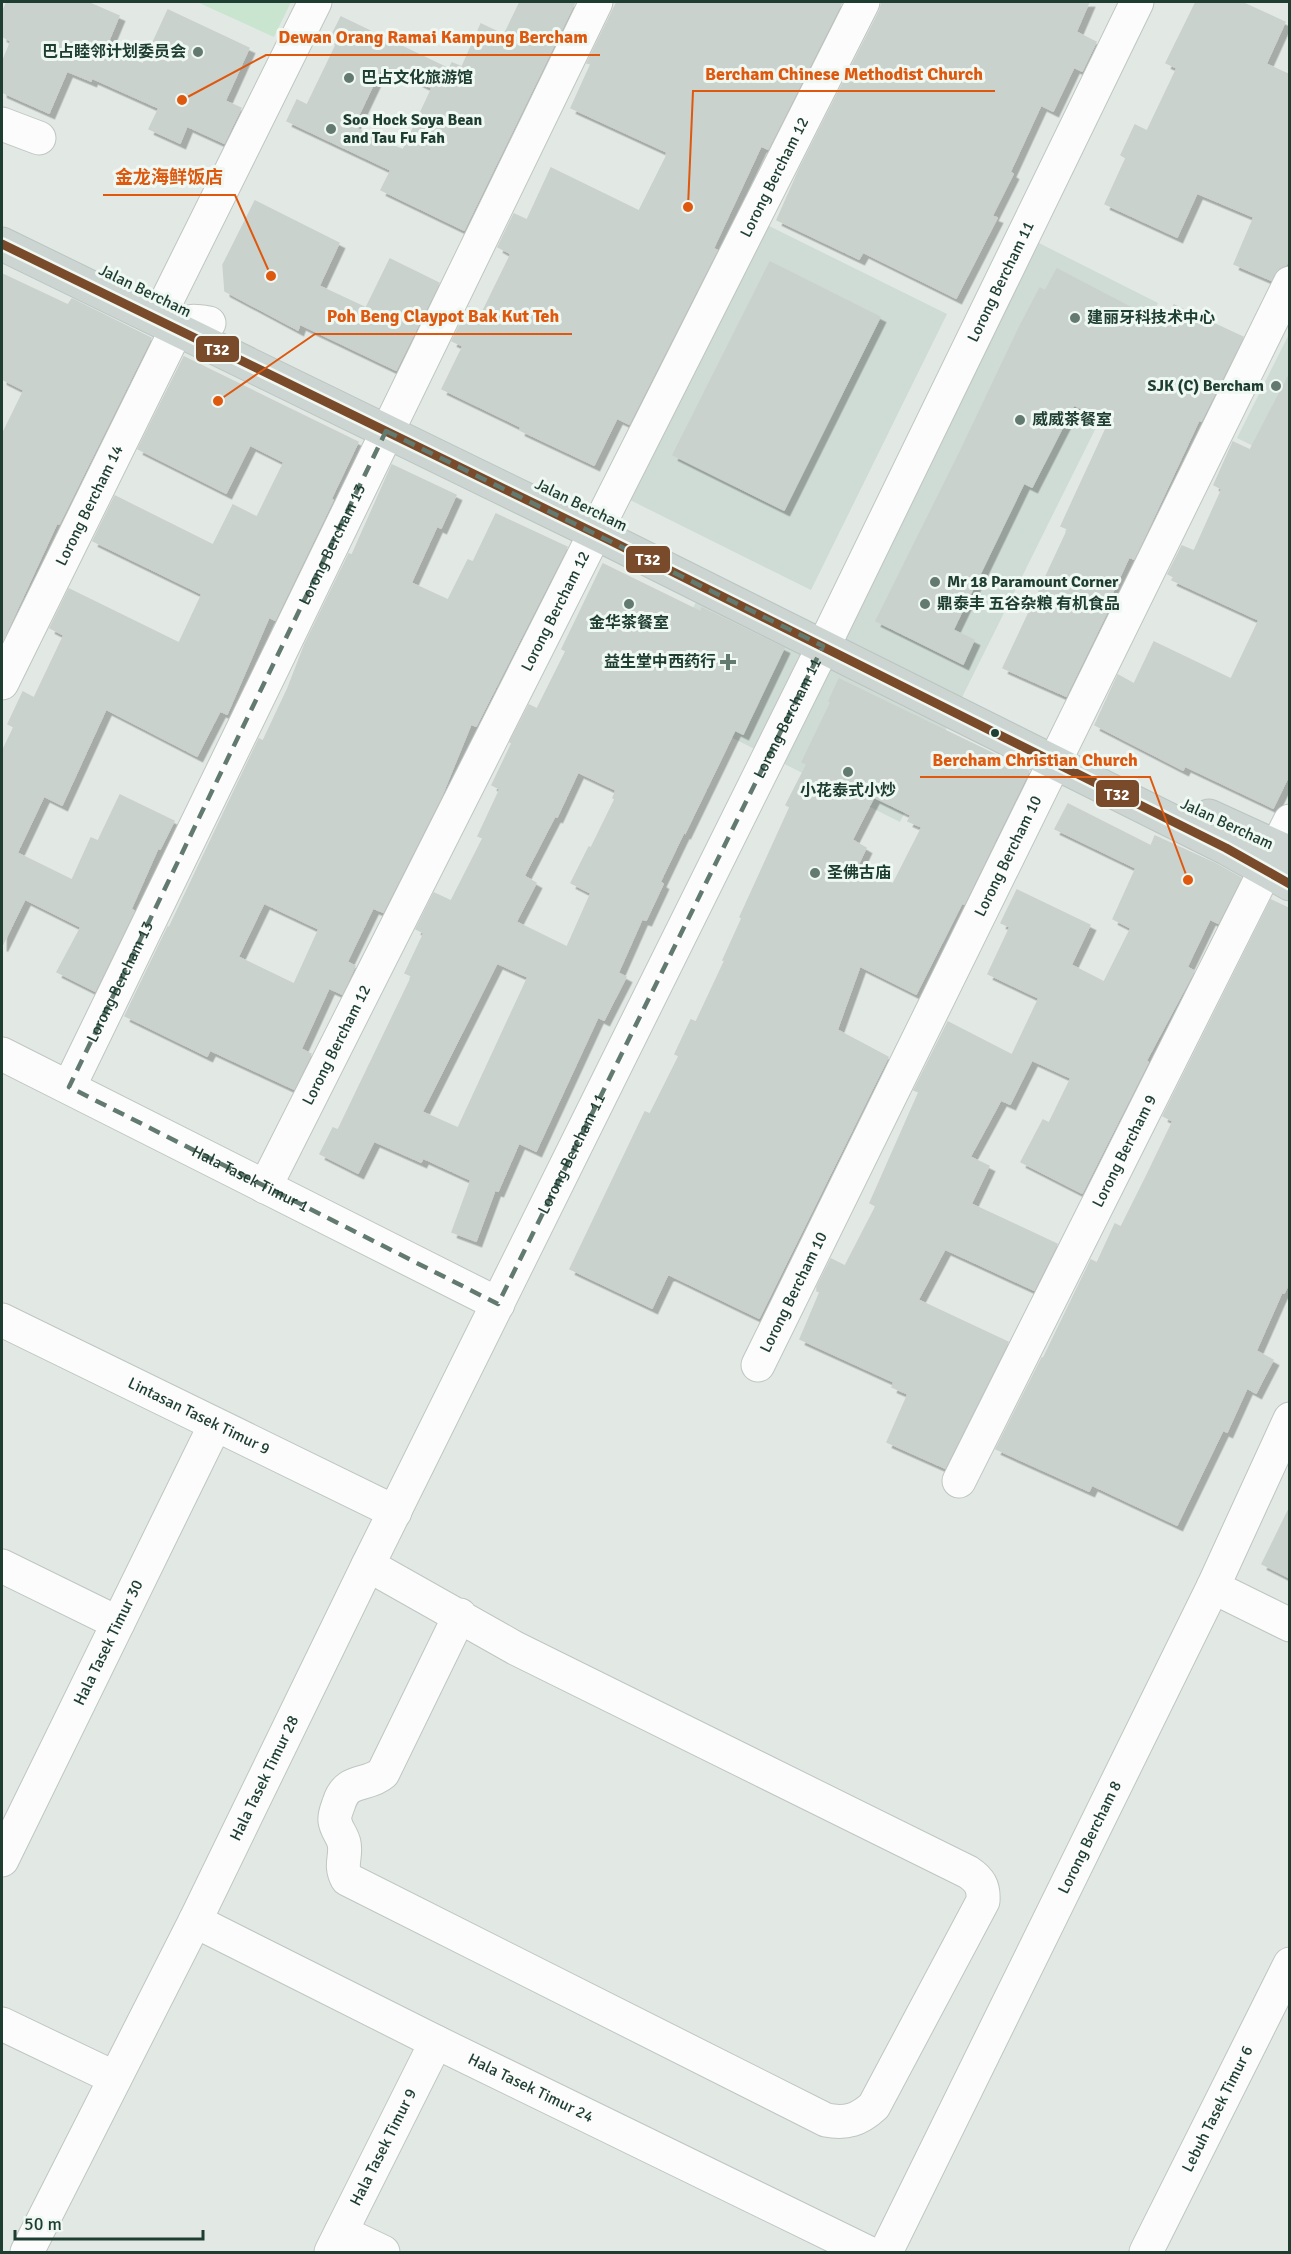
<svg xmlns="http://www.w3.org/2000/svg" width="1291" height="2254" font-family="Signika,'Noto Sans SC',sans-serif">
	<defs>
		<filter id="shadow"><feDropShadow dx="5.5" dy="5.5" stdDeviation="0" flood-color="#0004"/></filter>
	</defs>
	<rect width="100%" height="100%" fill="#e2e9e5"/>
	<!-- built -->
	<g fill="#cfdbd5">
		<polygon points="761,222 947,314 811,590 626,498"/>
		<polygon points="1021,234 1158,303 900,822 649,696 702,590 822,645"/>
		<polygon points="1289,334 1289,464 1237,438"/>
	</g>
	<!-- green -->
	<polygon fill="#c9e4cf" points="197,2 291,2 274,37"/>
	<!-- building -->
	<g fill="#cad2ce" stroke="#cbd2ce" stroke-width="1.5" fill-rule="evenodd" filter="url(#shadow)">
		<polygon points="7,2 87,2 119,16 106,47 143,64 168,10 249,48 225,101 241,108 224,143 187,126 180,143 149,129 159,108 92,78 91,81 67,71 49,113 2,92 2,63 11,41 2,36 2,13"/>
		<path d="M520 2H575L464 230 381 190 391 170 287 121 297 100 307 105 337 43 330 39 341 17 449 69 452 63 462 67 481 24 504 35ZM383 64 432 88 403 150 353 127Z"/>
		<polygon points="617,2 842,2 768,149 761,146 713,249 717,250 629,424 617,418 594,465 520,430 521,427 442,389 463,346 452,341 469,307 482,313 511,254 498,247 514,214 527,220 551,168 639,211 666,157 667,152 571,108 591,64 587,63"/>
		<polygon points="882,2 1089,2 1076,32 1096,42 1082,71 1074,67 1053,111 1041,105 1010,172 1013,174 992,216 997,218 956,298 863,252 859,259 777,220 800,168 880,10"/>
		<polygon points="1196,2 1241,2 1285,22 1266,64 1290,75 1290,258 1286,265 1279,268 1271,280 1234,264 1254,217 1197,193 1177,237 1105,204 1126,158 1121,155 1135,125 1147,131 1177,68 1166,63"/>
		<polygon points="255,201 339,243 319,286 366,308 390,259 439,283 396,370 300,324 298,330 225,291 223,265"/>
		<polygon points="770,262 880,317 784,510 673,455"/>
		<polygon points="1057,269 1164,325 1174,305 1243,337 1201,421 1199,420 1134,559 1129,557 1104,611 1107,612 1066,696 1003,668 1068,529 1061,526 1109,422 1074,405 1032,487 1024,483 953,630 974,640 963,664 876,621 960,452 1021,324 1040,288 1045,291"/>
		<polygon points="2,274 68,305 72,299 151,338 59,524 57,523 2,642 2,435 24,390 2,379"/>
		<polygon points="184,357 358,442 331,499 333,500 275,620 269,617 227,714 220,711 197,756 106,709 62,805 44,796 17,853 72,880 91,838 98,841 120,795 174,821 160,849 158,848 131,909 134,911 95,991 57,972 81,927 25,899 2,946 2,752 14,727 8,724 23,692 34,698 64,635 50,628 69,589 179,643 202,594 93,541 115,496 213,545 233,505 257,517 284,462 250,445 226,493 138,449"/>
		<polygon points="1290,373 1290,773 1273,808 1185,766 1183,770 1095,725 1118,675 1134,684 1154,642 1231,679 1259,620 1172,580 1174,577 1168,574 1182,546 1194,551 1222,489 1214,485 1233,442 1250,450"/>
		<path d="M392 465 456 495 441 528 437 526 411 583 448 600 468 560 473 562 496 514 567 547 476 726 471 724 442 795 383 912 373 908 347 962 355 966 342 994 329 988 301 1049 311 1054 294 1089 210 1050 207 1056 125 1016 168 927 169 928 259 739 263 741 288 688 305 644 349 554 352 555ZM264 903 319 929 294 984 238 957Z"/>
		<path d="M603 564 701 612 702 608 784 648 743 734 735 730 685 833 684 832 660 882 663 884 646 920 642 919 618 973 626 977 604 1020 598 1017 536 1151 519 1143 498 1191 495 1190 476 1241 452 1232 471 1180 423 1158 421 1162 374 1141 358 1173 320 1154 333 1128 338 1130 412 976 405 973 424 933 416 929 434 893 451 901 483 838 478 836 500 789 492 785 512 743 510 742 529 705 537 709 566 651 562 649ZM578 772 616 790 613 798 615 799 591 848 589 847 571 883 591 893 567 947 516 922 536 883 524 876 555 816 557 817ZM497 963 528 977 458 1128 422 1112Z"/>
		<path d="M839 679 1029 771 964 904 962 903 916 994 860 966 837 1030 888 1057 759 1318 668 1274 652 1308 570 1269 645 1112 650 1114 679 1056 675 1054 691 1020 696 1022 725 960H723L742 918 740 917 790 807 786 805 807 764 802 762 831 702 829 701ZM874 797 911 815 908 821 922 827 893 884 857 867 866 848 852 840Z"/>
		<polygon points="1068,804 1151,846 1155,836 1216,864 1241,878 1218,923 1210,919 1187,967 1194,971 1146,1061 1148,1062 1082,1193 1021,1162 1043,1120 1049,1123 1071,1078 1032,1060 1010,1104 1001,1100 970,1157 989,1166 971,1204 1057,1244 1034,1290 945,1249 918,1300 1008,1342 945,1468 887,1442 908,1394 892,1387 894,1382 800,1339 820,1292 817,1291 817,1287 831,1259 845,1266 876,1206 870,1203 919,1092 914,1090 948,1022 1012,1055 1039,998 988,974 1010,927 1001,923 1017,890 1090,925 1071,965 1104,982 1131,928 1113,919 1136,868 1055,829"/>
		<polygon points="1271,900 1290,909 1290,1281 1284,1293 1282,1292 1256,1351 1273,1360 1256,1393 1247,1388 1227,1432 1223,1430 1177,1525 1092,1485 1089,1491 996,1449 1042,1358 1043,1359 1091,1260 1097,1263 1115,1224 1121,1227 1146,1177 1173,1121 1163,1116"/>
		<polygon points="1290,1507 1290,1578 1262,1564"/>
	</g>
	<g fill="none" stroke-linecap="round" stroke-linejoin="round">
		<defs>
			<g id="minor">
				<polyline points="2,124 39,138"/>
				<polyline points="138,310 161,309 166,302 315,2"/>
				<path id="s1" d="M2 683 177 328C186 319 197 321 209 323"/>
				<path id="s2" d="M2 1054 498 1304"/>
				<path id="s3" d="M69 1087 596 2"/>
				<path id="s4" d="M265 1187 863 2"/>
				<path id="s5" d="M2 1320 395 1512"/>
				<path id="s6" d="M758 1365 1290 283"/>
				<path id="s7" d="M959 1481 1290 821"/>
				<path d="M368 1565 515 1648 968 1872C980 1880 984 1887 983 1901L874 2106C859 2120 846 2124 826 2120L347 1879C339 1864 347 1857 344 1843 342 1835 336 1829 335 1821 334 1815 337 1809 339 1803 347 1777 367 1787 383 1773L460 1615"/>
				<polyline points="2,1566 118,1623"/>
				<polyline points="1213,1587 1290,1625"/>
				<path id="s8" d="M2 1860 215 1425"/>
				<path id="s9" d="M195 1921 436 2042 867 2252"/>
				<polyline points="2,2024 115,2078"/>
				<polyline points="341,2232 383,2252"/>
				<path id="s10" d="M27 2252 195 1921 368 1565 832 629 1137 2"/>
				<path id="s11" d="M331 2252 436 2042"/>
				<path id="s12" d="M886 2252 1213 1587 1290 1419"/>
				<path id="s13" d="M1146 2252 1290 1964"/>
			</g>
			<g id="major">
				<polyline points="2,244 605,538 1226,848 1290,884"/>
				<polyline points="1209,816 1290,853"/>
			</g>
		</defs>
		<!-- minor casing -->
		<use href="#minor" stroke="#bfc6c2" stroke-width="35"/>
		<!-- major casing -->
		<use href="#major" stroke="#bbc5c1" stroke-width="35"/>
		<!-- minor -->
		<use href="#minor" stroke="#fbfcfb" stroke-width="33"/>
		<!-- major -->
		<use href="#major" stroke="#ccd5d1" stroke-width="33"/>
		<defs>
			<polyline id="bus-1" points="2,244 605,538 1226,848 1290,884"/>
		</defs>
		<!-- bus-1 casing -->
		<use href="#bus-1" stroke="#f0f8f3" stroke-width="14"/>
		<!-- bus-1 -->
		<use href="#bus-1" stroke="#7a4b2a" stroke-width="9"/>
	</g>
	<!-- marked area -->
	<path fill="none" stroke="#637a71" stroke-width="4.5" stroke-dasharray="12 8" stroke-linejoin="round" d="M386 431 823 646 498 1304 69 1087Z"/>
	<!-- markers -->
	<g fill="#637a71" stroke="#f0f8f3" stroke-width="2">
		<circle cx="198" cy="52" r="6"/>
		<circle cx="349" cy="78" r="6"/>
		<circle cx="331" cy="129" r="6"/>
		<circle cx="1075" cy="318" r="6"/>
		<circle cx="1276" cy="386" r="6"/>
		<circle cx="1020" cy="420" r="6"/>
		<circle cx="935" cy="582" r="6"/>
		<circle cx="629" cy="604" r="6"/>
		<circle cx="925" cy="604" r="6"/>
		<path d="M725 653h6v6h6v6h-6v6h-6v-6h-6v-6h6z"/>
		<circle cx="848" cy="772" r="6"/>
		<circle cx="815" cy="873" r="6"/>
	</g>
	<circle fill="#1e3e32" stroke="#f0f8f3" stroke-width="2" cx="995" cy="733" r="5"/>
	<g text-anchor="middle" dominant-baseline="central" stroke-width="6" stroke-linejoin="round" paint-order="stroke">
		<!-- poi labels -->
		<g font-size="16" font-weight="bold" fill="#1e3e32" stroke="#f0f8f3" text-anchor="start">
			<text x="186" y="52" text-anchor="end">巴占睦邻计划委员会</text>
			<text x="361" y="78">巴占文化旅游馆</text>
			<text x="343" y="120">Soo Hock Soya Bean<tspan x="343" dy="18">and Tau Fu Fah</tspan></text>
			<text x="1087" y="318">建丽牙科技术中心</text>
			<text x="1264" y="386" text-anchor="end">SJK (C) Bercham</text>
			<text x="1032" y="420">威威茶餐室</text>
			<text x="947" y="582">Mr 18 Paramount Corner</text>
			<text x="937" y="604">鼎泰丰 五谷杂粮 有机食品</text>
			<text x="629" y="623" text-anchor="middle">金华茶餐室</text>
			<text x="716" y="662" text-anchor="end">益生堂中西药行</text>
			<text x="848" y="791" text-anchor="middle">小花泰式小炒</text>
			<text x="827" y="873">圣佛古庙</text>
		</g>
		<!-- street labels -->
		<g font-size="16" fill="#1e3e32" stroke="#f0f8f3">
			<text stroke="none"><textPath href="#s4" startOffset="1131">Lorong Bercham 12</textPath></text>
			<text stroke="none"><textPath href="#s10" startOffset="2198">Lorong Bercham 11</textPath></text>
			<text transform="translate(145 291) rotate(26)">Jalan Bercham</text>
			<text transform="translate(581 505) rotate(26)">Jalan Bercham</text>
			<text stroke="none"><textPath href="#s1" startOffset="198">Lorong Bercham 14</textPath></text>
			<text stroke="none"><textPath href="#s3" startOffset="603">Lorong Bercham 13</textPath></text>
			<text stroke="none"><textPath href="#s4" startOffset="645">Lorong Bercham 12</textPath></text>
			<text stroke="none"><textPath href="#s10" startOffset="1712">Lorong Bercham 11</textPath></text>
			<text transform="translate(1227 824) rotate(25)">Jalan Bercham</text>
			<text stroke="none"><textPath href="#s6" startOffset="567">Lorong Bercham 10</textPath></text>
			<text stroke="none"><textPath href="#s3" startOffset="117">Lorong Bercham 13</textPath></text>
			<text stroke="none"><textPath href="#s4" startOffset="159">Lorong Bercham 12</textPath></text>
			<text stroke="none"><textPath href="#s7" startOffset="369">Lorong Bercham 9</textPath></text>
			<text stroke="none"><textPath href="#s10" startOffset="1226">Lorong Bercham 11</textPath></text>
			<text stroke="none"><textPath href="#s2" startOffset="278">Hala Tasek Timur 1</textPath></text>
			<text stroke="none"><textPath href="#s6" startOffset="81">Lorong Bercham 10</textPath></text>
			<text stroke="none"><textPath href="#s5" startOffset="219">Lintasan Tasek Timur 9</textPath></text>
			<text stroke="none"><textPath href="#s8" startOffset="242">Hala Tasek Timur 30</textPath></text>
			<text stroke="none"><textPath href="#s10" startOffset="530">Hala Tasek Timur 28</textPath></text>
			<text stroke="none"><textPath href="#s12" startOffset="462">Lorong Bercham 8</textPath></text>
			<text stroke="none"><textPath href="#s9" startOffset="375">Hala Tasek Timur 24</textPath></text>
			<text stroke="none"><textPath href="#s13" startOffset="160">Lebuh Tasek Timur 6</textPath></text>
			<text stroke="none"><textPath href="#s11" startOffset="117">Hala Tasek Timur 9</textPath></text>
		</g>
	</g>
	<!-- callouts -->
	<path fill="none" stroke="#de580e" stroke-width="2" d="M182 100L266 55H600M688 207L693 91H995M271 276L235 195H103M218 401L315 334H572M1188 880L1150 777H920"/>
	<g fill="#de580e" stroke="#f0f8f3" stroke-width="2">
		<circle cx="182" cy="100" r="6"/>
		<circle cx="688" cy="207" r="6"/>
		<circle cx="271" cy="276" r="6"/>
		<circle cx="218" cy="401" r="6"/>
		<circle cx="1188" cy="880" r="6"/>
	</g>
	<g font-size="18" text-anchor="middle" font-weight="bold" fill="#de580e" stroke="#f0f8f3" stroke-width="6" stroke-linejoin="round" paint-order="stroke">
		<text x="433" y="43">Dewan Orang Ramai Kampung Bercham</text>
		<text x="844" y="80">Bercham Chinese Methodist Church</text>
		<text x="169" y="183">金龙海鲜饭店</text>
		<text x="443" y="322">Poh Beng Claypot Bak Kut Teh</text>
		<text x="1035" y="766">Bercham Christian Church</text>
	</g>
	<g stroke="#f0f8f3" stroke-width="2">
		<rect x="195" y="335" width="45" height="28" rx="6" fill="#7a4b2a"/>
		<rect x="625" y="545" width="46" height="29" rx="6" fill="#7a4b2a"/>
		<rect x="1095" y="779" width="45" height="29" rx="6" fill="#7a4b2a"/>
	</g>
	<g font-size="16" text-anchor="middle" font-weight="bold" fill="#fff">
		<text x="217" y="355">T32</text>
		<text x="648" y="565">T32</text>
		<text x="1117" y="800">T32</text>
	</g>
	<!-- border -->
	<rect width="1291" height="2254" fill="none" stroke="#1e3e32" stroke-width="6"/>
	<!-- scale -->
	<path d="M15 2230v9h188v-9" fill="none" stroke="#1e3e32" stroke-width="3"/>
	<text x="24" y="2230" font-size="18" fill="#1e3e32" stroke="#f0f8f3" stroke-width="4.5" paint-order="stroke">50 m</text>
</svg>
